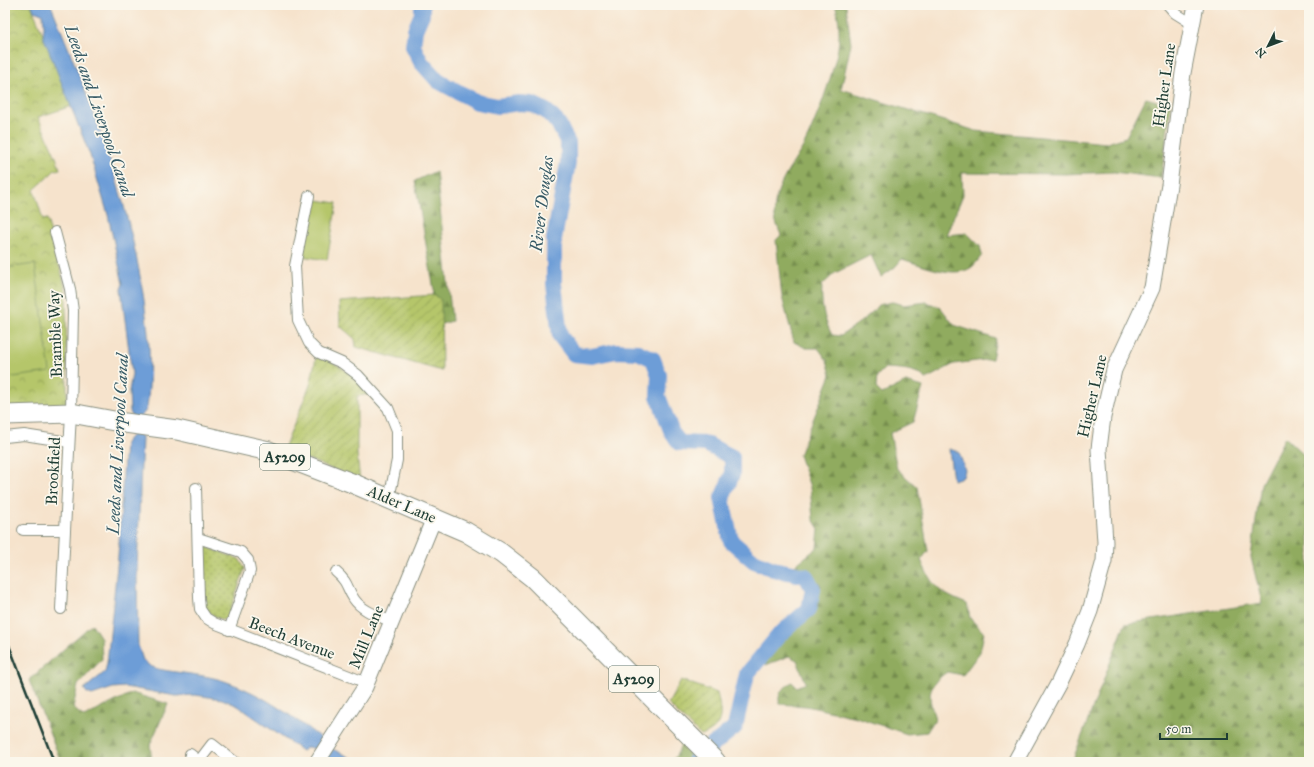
<svg xmlns="http://www.w3.org/2000/svg" width="1314" height="767" font-family="'IM FELL Great Primer',serif">
	<defs>
		<pattern id="grass-dots" width="8" height="8" patternUnits="userSpaceOnUse"><rect width="8" height="8" fill="#b5c66a"/><path d="M2 2h.1M6 6h.1" fill="none" stroke="#93a258" stroke-width="1.8" stroke-linecap="round"/></pattern>
		<pattern id="forest-firs" width="22" height="20" patternUnits="userSpaceOnUse"><rect width="22" height="20" fill="#90ab5e"/><path d="M5 1l3.5 6h-7zM16 11l3.5 6h-7z" fill="#758c4e"/></pattern>
		<pattern id="park-crowns" width="20" height="18" patternUnits="userSpaceOnUse"><rect width="20" height="18" fill="#b5c66a"/><path d="M2 6a3 3 0 1 1 6 0M12 15a3 3 0 1 1 6 0" fill="none" stroke="#93a258"/></pattern>
		<pattern id="garden-furrows" width="10" height="10" patternUnits="userSpaceOnUse"><rect width="10" height="10" fill="#b5c66a"/><path d="M-1 1l2-2M0 10L10 0M9 11l2-2" fill="none" stroke="#93a258"/></pattern>
	</defs>
	<rect width="100%" height="100%" fill="#fbf7ec"/>
	<filter id="ink" filterUnits="userSpaceOnUse"><feTurbulence type="fractalNoise" baseFrequency=".025" numOctaves="2"/><feDisplacementMap in="SourceGraphic" scale="8" xChannelSelector="R" yChannelSelector="G"/><feConvolveMatrix kernelMatrix="1 2 1 2 8 2 1 2 1" color-interpolation-filters="sRGB"/></filter>
	<filter id="wash" filterUnits="userSpaceOnUse"><feTurbulence type="fractalNoise" baseFrequency=".012" numOctaves="4" result="noise"/><feDisplacementMap in="SourceGraphic" scale="16" xChannelSelector="R" yChannelSelector="G"/><feGaussianBlur stdDeviation="0.9" result="paint"/><feColorMatrix in="noise" values="0 0 0 0 0 0 0 0 0 0 0 0 0 0 0 0 0 1.4 0 .05"/><feComposite in="paint" operator="in"/></filter>
	<g filter="url(#wash)">
		<rect width="100%" height="100%" fill="#f6e3cc"/>
		<!-- grass -->
		<path fill="url(#grass-dots)" stroke="#6a824f" d="M204 546 239 559 245 568 227 620C214 619 206 612 202 600Z"/>
		<!-- forest -->
		<g fill="url(#forest-firs)" stroke="#587449">
			<path d="M835 5H846L851 44 841 89 976 131 1107 143 1126 137 1146 98 1171 105 1161 178 1114 172 1065 174 962 173 963 195 946 235 967 233 980 246 982 255C979 259 975 265 972 267 955 280 919 264 902 259L894 268 881 277 871 255 835 273 822 285C821 304 823 318 832 335L841 336C854 325 868 319 878 305L892 302 904 305 927 302 941 308 954 325 996 339 992 359 954 364 926 379C915 368 899 369 885 368L877 376 876 388 882 394 906 382 923 387 913 422 890 433 897 469 917 487 928 551 921 560C933 589 940 593 967 604L970 618 984 633 980 652 963 675 947 672C926 686 928 696 935 719L927 732 907 734 856 717 806 706 780 704C776 694 784 688 792 682L797 687 806 683 797 660 789 656 766 665 767 657 780 642 799 627 811 614 815 592 813 583 794 566 817 548 819 529 813 519 810 487 799 455 831 375 827 360 818 348H806L794 342 782 297 776 240 781 235C779 230 776 223 775 218 771 190 792 167 804 145 816 121 831 80 837 53 840 41 840 17 835 5Z"/>
			<polygon points="436,171 452,321 428,328 434,290 415,181"/>
			<polygon points="1285,437 1309,460 1309,762 1072,762 1125,624 1262,603 1251,557 1261,484"/>
			<polygon points="92,624 101,638 102,659 78,685 73,708 84,717 132,693 168,704 150,745 152,762 61,762 29,680"/>
			<polygon points="686,732 699,756 694,762 672,762 678,752"/>
		</g>
		<!-- park -->
		<polygon fill="url(#park-crowns)" stroke="#6a824f" points="5,5 31,5 72,106 38,117 56,157 60,169 55,170 34,190 43,220 47,219 66,290 67,398 65,405 5,411"/>
		<!-- garden -->
		<g fill="url(#garden-furrows)" stroke="#6a824f">
			<polygon points="435,295 441,300 442,371 356,347 355,339 340,326 339,302"/>
			<path d="M320 357C341 364 356 378 372 394L357 396V454L360 481 284 449 310 385 316 358Z"/>
			<path d="M681 680 717 693C722 714 724 728 701 736L668 704Z"/>
		</g>
		<!-- pitch -->
		<g fill="#b5c66a" stroke="#6a824f">
			<polygon points="311,199 337,203 327,260 301,256"/>
			<polygon points="35,264 50,372 5,378 5,268"/>
		</g>
		<!-- water -->
		<g fill="#6d9dd7" stroke="#466d86">
			<path d="M32 5H51C94 111 134 208 147 323 150 351 151 379 147 407 146 412 143 413 141 417 139 422 139 434 142 437L137 571 138 645 143 660 150 666 158 669C182 674 207 674 230 683 264 695 293 717 321 738L322 743C333 751 345 753 357 762H332L318 750 308 747 302 751 238 706 222 699 195 695 176 696 125 687 113 688 92 695 87 693 84 689 105 672 107 663 118 556 125 443 132 435 133 419 130 411 129 391 132 374 121 289 123 284 108 215 90 155 43 36C44 27 45 23 42 14L34 11Z"/>
			<polygon points="949,449 959,452 965,470 963,477 953,480"/>
		</g>
		<g fill="none" stroke-linecap="round" stroke-linejoin="round">
			<!-- river -->
			<polyline stroke="#6d9dd7" stroke-width="16" points="422,5 422,14 415,30 413,46 421,62 438,81 477,102 498,106 519,103 532,104 546,111 558,123 568,143 568,163 554,239 554,284 560,336 574,354 592,356 616,351 638,352 653,359 659,375 658,396 672,433 680,443 706,444 732,457 732,475 722,498 731,541 754,561 773,569 806,576 813,589 809,609 779,635 747,674 735,727 699,756 694,762"/>
		</g>
	</g>
	<g filter="url(#ink)">
		<g fill="none" stroke-linecap="round" stroke-linejoin="round">
			<defs>
				<g id="street">
					<polyline points="1168,5 1175,13 1191,23"/>
					<polyline points="309,196 295,266 298,320 309,343 319,353 342,363 358,375 388,408 397,430 397,460 389,499"/>
					<polyline points="55,232 70,289 73,311 71,413 61,609"/>
					<polyline points="5,437 24,435 69,442"/>
					<polyline points="196,488 199,598 200,609 206,618 214,623 367,683"/>
					<polyline points="23,530 65,530"/>
					<polyline points="198,538 241,552 248,560 250,571 229,630"/>
					<path d="M336 572C349 583 346 587 354 599 362 611 379 616 392 622"/>
					<polyline points="190,754 199,761 212,744 235,762"/>
				</g>
				<g id="secondary">
					<polyline points="317,762 365,687 434,518"/>
					<polyline points="1015,762 1059,682 1077,644 1090,611 1104,561 1105,542 1099,449 1103,417 1114,370 1152,288 1169,185 1183,73 1196,5"/>
				</g>
				<polyline id="highway" points="5,415 71,413 125,423 177,430 269,451 352,483 466,532 501,553 533,578 716,762"/>
			</defs>
			<!-- street casing -->
			<use href="#street" stroke="#8a9080" stroke-width="12"/>
			<!-- secondary casing -->
			<use href="#secondary" stroke="#8a9080" stroke-width="17"/>
			<!-- highway casing -->
			<use href="#highway" stroke="#8a9080" stroke-width="21"/>
			<!-- street -->
			<use href="#street" stroke="#fff" stroke-width="10"/>
			<!-- secondary -->
			<use href="#secondary" stroke="#fff" stroke-width="15"/>
			<!-- highway -->
			<use href="#highway" stroke="#fff" stroke-width="19"/>
			<!-- rail -->
			<polyline stroke="#1f3d34" stroke-width="2.5" points="5,635 54,762"/>
		</g>
	</g>
	<g text-anchor="middle" dominant-baseline="central" stroke-width="3.5" stroke-linejoin="round" paint-order="stroke">
		<!-- shield labels -->
		<g fill="#fbf7ec" stroke="#61756b" stroke-width="1">
			<rect x="260" y="444" width="50" height="26" rx="3"/>
			<rect x="609" y="666" width="50" height="26" rx="3"/>
		</g>
		<g font-size="15" font-weight="bold" fill="#1f3d34">
			<text x="285" y="457">A5209</text>
			<text x="634" y="679">A5209</text>
		</g>
		<!-- street labels -->
		<g font-size="16" fill="#1f3d34" stroke="#fbf7ec">
			<text transform="translate(1164 85) rotate(-82)">Higher Lane</text>
			<text transform="translate(55 334) rotate(-92)">Bramble Way</text>
			<text transform="translate(1092 396) rotate(-77)">Higher Lane</text>
			<text transform="translate(53 471) rotate(-87)">Brookfield</text>
			<text transform="translate(402 504) rotate(23)">Alder Lane</text>
			<text transform="translate(366 637) rotate(-68)">Mill Lane</text>
			<text transform="translate(292 638) rotate(21)">Beech Avenue</text>
		</g>
		<!-- water labels -->
		<g font-size="17" font-style="italic" fill="#365a65" stroke="#fbf7ec">
			<text transform="translate(99 111) rotate(71)">Leeds and Liverpool Canal</text>
			<text transform="translate(542 204) rotate(-83)">River Douglas</text>
			<text transform="translate(118 444) rotate(-87)">Leeds and Liverpool Canal</text>
		</g>
	</g>
	<!-- margin -->
	<rect width="1314" height="767" fill="none" stroke="#fbf7ec" stroke-width="20"/>
	<!-- north arrow -->
	<g transform="translate(1268 46) rotate(228)" stroke="#fbf7ec" stroke-width="3" paint-order="stroke">
	<path d="M0-3L7 15L0 10L-7 15Z" fill="#1f3d34"/>
	<text y="-6" font-size="11" font-weight="bold" text-anchor="middle" fill="#1f3d34">N</text>
	</g>
	<!-- scale -->
	<path d="M1160 733v6h67v-6" fill="none" stroke="#1f3d34" stroke-width="2"/>
	<text x="1166" y="733" font-size="12" fill="#1f3d34" stroke="#fbf7ec" stroke-width="3" paint-order="stroke">50 m</text>
</svg>
